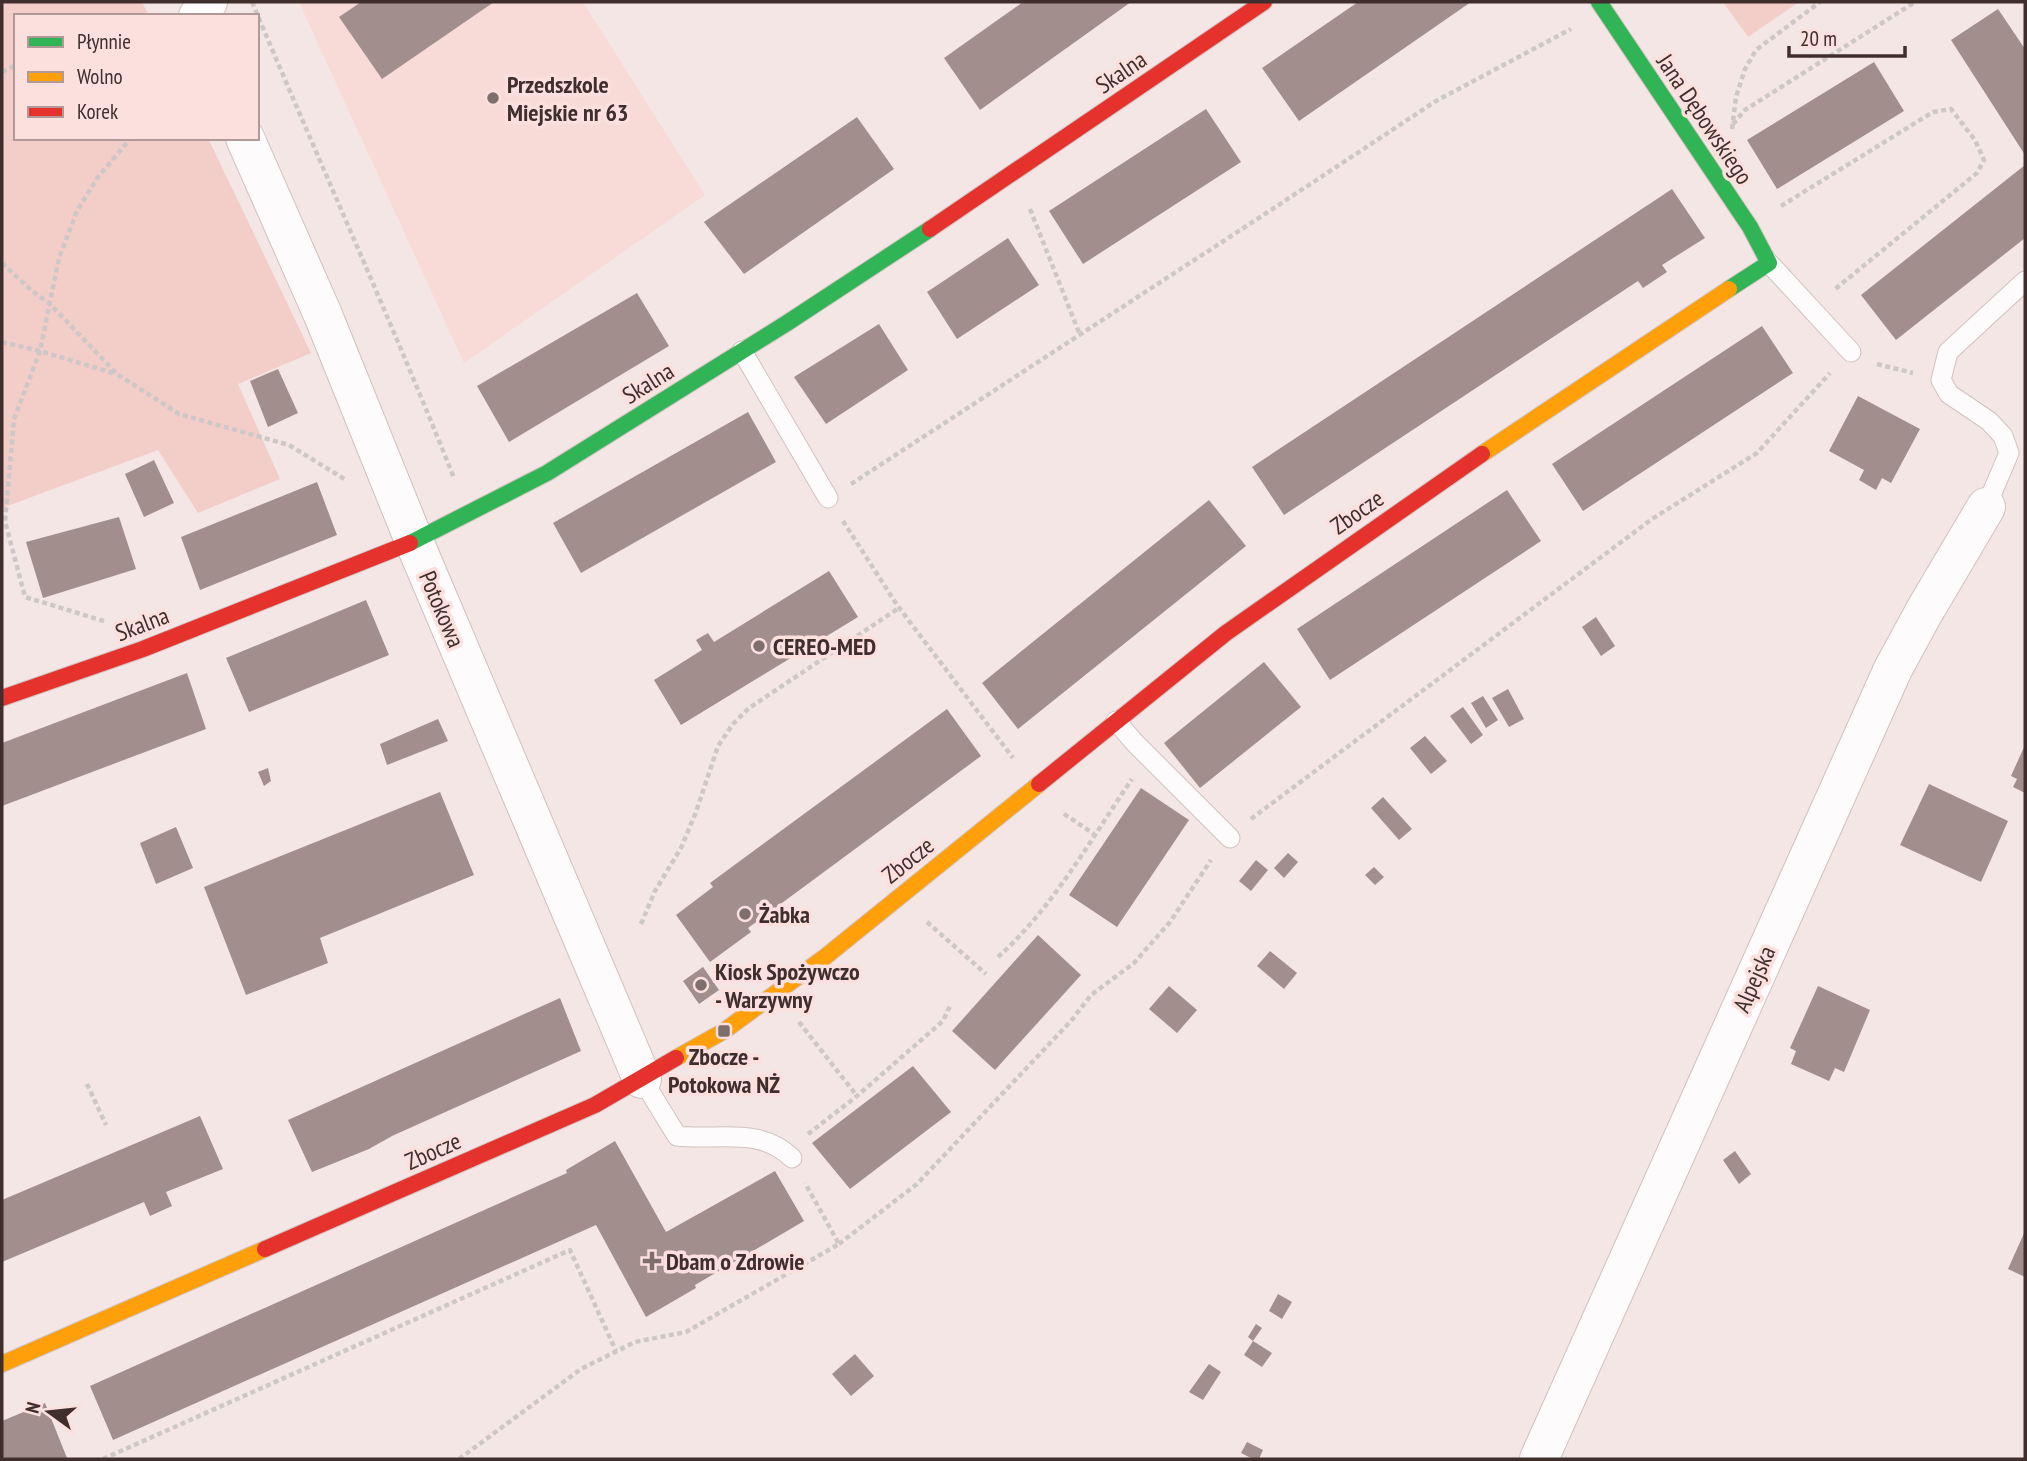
<svg xmlns="http://www.w3.org/2000/svg" width="2027" height="1461" font-family="'PT Sans Narrow',sans-serif">
	<rect width="100%" height="100%" fill="#f4e6e4"/>
	<!-- built -->
	<polygon fill="#f8dbd7" points="299,2 583,2 705,195 464,363"/>
	<!-- green -->
	<g fill="#f3cdc8">
		<polygon points="2,2 142,2 149,16 16,16 16,138 208,138 311,353 238,384 280,479 198,513 158,450 2,508"/>
		<polygon points="1723,2 1799,2 1748,37"/>
	</g>
	<!-- building -->
	<g fill="#a28f8d">
		<polygon points="361,2 494,2 382,79 339,17"/>
		<polygon points="1023,2 1131,2 980,110 944,58"/>
		<polygon points="1358,2 1471,2 1299,121 1262,68"/>
		<polygon points="1998,9 2025,49 2025,155 1951,40"/>
		<polygon points="1874,62 1904,111 1777,189 1747,140"/>
		<polygon points="1206,109 1241,162 1083,264 1049,211"/>
		<polygon points="857,117 894,169 744,274 704,222"/>
		<polygon points="2025,165 2025,238 1896,340 1861,295"/>
		<polygon points="1672,189 1705,238 1662,265 1667,272 1643,288 1638,281 1284,515 1252,467"/>
		<polygon points="1008,238 1039,285 957,339 927,292"/>
		<polygon points="637,293 669,346 509,442 477,386"/>
		<polygon points="879,324 908,370 826,424 794,377"/>
		<polygon points="1762,326 1793,373 1583,511 1552,464"/>
		<polygon points="278,369 298,413 268,427 250,381"/>
		<polygon points="1858,396 1920,429 1891,483 1882,478 1876,490 1859,480 1864,470 1829,451"/>
		<polygon points="748,412 776,462 581,573 553,523"/>
		<polygon points="154,460 174,503 144,517 125,474"/>
		<polygon points="317,482 337,535 200,590 181,537"/>
		<polygon points="1507,490 1541,541 1330,680 1297,629"/>
		<polygon points="1209,500 1246,546 1018,729 982,683"/>
		<polygon points="119,517 136,569 43,598 26,542"/>
		<polygon points="829,571 858,617 681,725 654,680 702,650 696,640 708,633 714,642"/>
		<polygon points="366,600 389,655 249,712 226,658"/>
		<polygon points="1596,617 1615,646 1601,656 1582,627"/>
		<polygon points="1264,662 1301,707 1200,788 1164,743"/>
		<polygon points="187,673 206,729 2,806 2,743"/>
		<polygon points="1508,689 1524,719 1509,727 1492,698"/>
		<polygon points="1483,696 1498,720 1486,728 1471,703"/>
		<polygon points="1463,707 1483,735 1471,744 1450,716"/>
		<polygon points="947,709 981,756 748,928 751,932 710,962 676,915 713,887 710,883"/>
		<polygon points="438,719 448,741 387,765 380,744"/>
		<polygon points="1425,736 1447,761 1431,774 1410,748"/>
		<polygon points="2025,745 2025,793 2013,787 2017,779 2011,776"/>
		<polygon points="268,768 271,781 264,786 258,772"/>
		<polygon points="1929,784 2008,821 1981,882 1900,845"/>
		<polygon points="1141,788 1189,820 1117,927 1069,895"/>
		<polygon points="440,792 474,875 320,938 328,963 246,995 204,887"/>
		<polygon points="1383,797 1412,829 1399,840 1371,808"/>
		<polygon points="176,827 193,868 156,884 140,843"/>
		<polygon points="1288,853 1298,862 1284,878 1274,868"/>
		<polygon points="1256,860 1268,870 1251,891 1239,881"/>
		<polygon points="1374,867 1384,877 1375,885 1365,875"/>
		<polygon points="1038,935 1081,975 995,1070 952,1031"/>
		<polygon points="1270,951 1297,973 1284,989 1257,966"/>
		<polygon points="703,967 719,990 699,1004 683,981"/>
		<polygon points="1169,986 1197,1010 1177,1033 1149,1009"/>
		<polygon points="1818,986 1870,1010 1844,1072 1835,1068 1829,1081 1791,1064 1796,1051 1790,1048"/>
		<polygon points="560,998 581,1051 392,1136 369,1149 312,1172 288,1120"/>
		<polygon points="913,1066 951,1112 850,1189 812,1143"/>
		<polygon points="200,1116 223,1169 166,1192 172,1206 150,1216 144,1202 2,1262 2,1200"/>
		<polygon points="615,1141 666,1232 775,1171 804,1221 695,1285 696,1288 646,1317 596,1225 113,1440 90,1386 567,1173 566,1170"/>
		<polygon points="1735,1151 1751,1174 1739,1184 1723,1160"/>
		<polygon points="2025,1231 2025,1277 2008,1269"/>
		<polygon points="1278,1294 1292,1302 1282,1319 1269,1311"/>
		<polygon points="1256,1324 1262,1328 1253,1341 1248,1337"/>
		<polygon points="1253,1341 1272,1353 1262,1367 1244,1355"/>
		<polygon points="855,1354 874,1376 851,1396 832,1374"/>
		<polygon points="1209,1364 1221,1372 1203,1400 1189,1392"/>
		<polygon points="45,1403 67,1458 2,1459 2,1421"/>
		<polygon points="1247,1442 1263,1450 1259,1459 1253,1459 1241,1453"/>
	</g>
	<g fill="none" stroke-linecap="round" stroke-linejoin="round">
		<defs>
			<g id="lane">
				<polyline points="1769,263 1851,352"/>
				<polyline points="742,351 828,498"/>
				<polyline points="1986,507 2009,453 2003,436 1989,421 1949,394 1941,380 1948,352 2025,281"/>
				<polyline points="1116,721 1135,743 1230,838"/>
				<path d="M642 1079 677 1136C717 1141 759 1126 792 1158"/>
			</g>
			<g id="street">
				<polyline points="198,16 208,2"/>
				<polyline points="245,138 323,315 419,553 642,1079"/>
				<polyline points="1539,1459 1893,669 1924,612 1986,507"/>
			</g>
			<g id="fast">
				<polyline points="1599,2 1750,227 1769,263 1729,289"/>
				<polyline points="410,543 547,473 787,323 930,229"/>
			</g>
			<g id="slow">
				<polyline points="1482,454 1729,289"/>
				<polyline points="676,1058 724,1031 825,957 1039,784"/>
				<polyline points="2,1364 265,1249"/>
			</g>
			<g id="jam">
				<polyline points="930,229 1264,2"/>
				<polyline points="2,698 143,649 410,543"/>
				<polyline points="1039,784 1226,633 1482,454"/>
				<polyline points="265,1249 595,1105 676,1058"/>
			</g>
		</defs>
		<!-- lane casing -->
		<use href="#lane" stroke="#d0c2c0" stroke-width="21"/>
		<!-- street casing -->
		<use href="#street" stroke="#d0c2c0" stroke-width="40"/>
		<!-- fast casing -->
		<use href="#fast" stroke="#d0c2c0" stroke-width="18"/>
		<!-- slow casing -->
		<use href="#slow" stroke="#d0c2c0" stroke-width="18"/>
		<!-- jam casing -->
		<use href="#jam" stroke="#d0c2c0" stroke-width="18"/>
		<!-- path -->
		<g stroke="#cec7c7" stroke-width="4.5" stroke-dasharray="5 3.5" stroke-linecap="butt">
			<path d="M252 2C319 161 390 318 454 478"/>
			<polyline points="2,72 16,65"/>
			<polyline points="1733,124 1745,110 1915,2"/>
			<polyline points="1732,129 1736,97 1745,69 1756,50 1820,2"/>
			<polyline points="1781,206 1933,112 1951,109 1975,140 1984,160 1977,173 1834,290"/>
			<polyline points="1030,209 1080,335"/>
			<polyline points="2,263 32,291 50,304 117,374 179,414 289,445 346,480"/>
			<polyline points="2,342 40,351 116,374"/>
			<polyline points="1877,364 1913,373"/>
			<polyline points="851,484 1271,210 1436,101 1571,29"/>
			<polyline points="843,521 897,605 1013,758"/>
			<polyline points="104,621 25,597 5,521 14,419 40,351 59,258 77,211 98,177 131,138"/>
			<polyline points="1064,814 1094,834"/>
			<polyline points="1251,819 1652,519 1757,453 1830,373"/>
			<polyline points="927,922 986,974"/>
			<polyline points="641,924 655,891 681,848 696,812 718,746 733,724 749,708 899,608"/>
			<path d="M998 957C1052 909 1091 839 1132 779"/>
			<polyline points="799,1022 857,1096"/>
			<polyline points="87,1084 106,1125"/>
			<polyline points="808,1134 857,1096 943,1021 951,1004"/>
			<polyline points="839,1244 917,1184 1071,1021 1091,995 1134,963 1170,922 1211,860"/>
			<polyline points="103,1459 570,1250 616,1351"/>
			<polyline points="459,1459 581,1369 635,1342 686,1332 839,1244 805,1183"/>
		</g>
		<!-- lane -->
		<use href="#lane" stroke="#fdfbfb" stroke-width="19"/>
		<!-- street -->
		<use href="#street" stroke="#fdfbfb" stroke-width="38"/>
		<!-- fast -->
		<use href="#fast" stroke="#30b455" stroke-width="16"/>
		<!-- slow -->
		<use href="#slow" stroke="#ff9f0a" stroke-width="16"/>
		<!-- jam -->
		<use href="#jam" stroke="#e5322d" stroke-width="16"/>
	</g>
	<!-- markers -->
	<g fill="#7e6e6c" stroke="#fbe0dd" stroke-width="2.5">
		<circle cx="493" cy="98" r="7"/>
		<circle cx="759" cy="646" r="7"/>
		<circle cx="745" cy="914" r="7"/>
		<circle cx="701" cy="985" r="7"/>
		<rect x="717" y="1024" width="14" height="14" rx="3.5"/>
		<path d="M648.5 1250.5h7v7h7v7h-7v7h-7v-7h-7v-7h7z"/>
	</g>
	<g text-anchor="middle" dominant-baseline="central" stroke-width="7" stroke-linejoin="round" paint-order="stroke">
		<!-- street labels -->
		<g font-size="24" fill="#3f2e2c" stroke="#fbe0dd">
			<text transform="translate(1121 72) rotate(-34)">Skalna</text>
			<text transform="translate(1705 119) rotate(56)">Jana Dębowskiego</text>
			<text transform="translate(648 383) rotate(-32)">Skalna</text>
			<text transform="translate(1357 512) rotate(-35)">Zbocze</text>
			<text transform="translate(442 609) rotate(67)">Potokowa</text>
			<text transform="translate(142 624) rotate(-21)">Skalna</text>
			<text transform="translate(908 860) rotate(-39)">Zbocze</text>
			<text transform="translate(1754 979) rotate(-66)">Alpejska</text>
			<text transform="translate(433 1151) rotate(-24)">Zbocze</text>
		</g>
		<!-- poi labels -->
		<g font-size="24" font-weight="bold" fill="#3f2e2c" stroke="#fbe0dd" text-anchor="start">
			<text x="507" y="84">Przedszkole<tspan x="507" dy="28">Miejskie nr 63</tspan></text>
			<text x="773" y="646">CEREO-MED</text>
			<text x="759" y="914">Żabka</text>
			<text x="715" y="971">Kiosk Spożywczo<tspan x="715" dy="28">- Warzywny</tspan></text>
			<text x="724" y="1056" text-anchor="middle">Zbocze -<tspan x="724" dy="28">Potokowa NŻ</tspan></text>
			<text x="666" y="1261">Dbam o Zdrowie</text>
		</g>
	</g>
	<!-- border -->
	<rect width="2027" height="1461" fill="none" stroke="#3f2e2c" stroke-width="7"/>
	<!-- legend -->
	<rect x="14" y="14" width="245" height="126" fill="#fbe0dd" stroke="#b09996" stroke-width="2"/>
	<rect x="28" y="37" width="35" height="10" fill="#30b455" stroke="#b09996" stroke-width="2"/>
	<text x="77" y="49" font-size="21" fill="#3f2e2c">Płynnie</text>
	<rect x="28" y="72" width="35" height="10" fill="#ff9f0a" stroke="#b09996" stroke-width="2"/>
	<text x="77" y="84" font-size="21" fill="#3f2e2c">Wolno</text>
	<rect x="28" y="107" width="35" height="10" fill="#e5322d" stroke="#b09996" stroke-width="2"/>
	<text x="77" y="119" font-size="21" fill="#3f2e2c">Korek</text>
	<!-- north arrow -->
	<g transform="translate(49 1412) rotate(285)" stroke="#fbe0dd" stroke-width="5" paint-order="stroke">
	<path d="M0-5L12 26L0 18L-12 26Z" fill="#3f2e2c"/>
	<text y="-10" font-size="19" font-weight="bold" text-anchor="middle" fill="#3f2e2c">N</text>
	</g>
	<!-- scale -->
	<path d="M1789 46v10h116v-10" fill="none" stroke="#3f2e2c" stroke-width="3.5"/>
	<text x="1800" y="46" font-size="21" fill="#3f2e2c" stroke="#fbe0dd" stroke-width="5" paint-order="stroke">20 m</text>
</svg>
